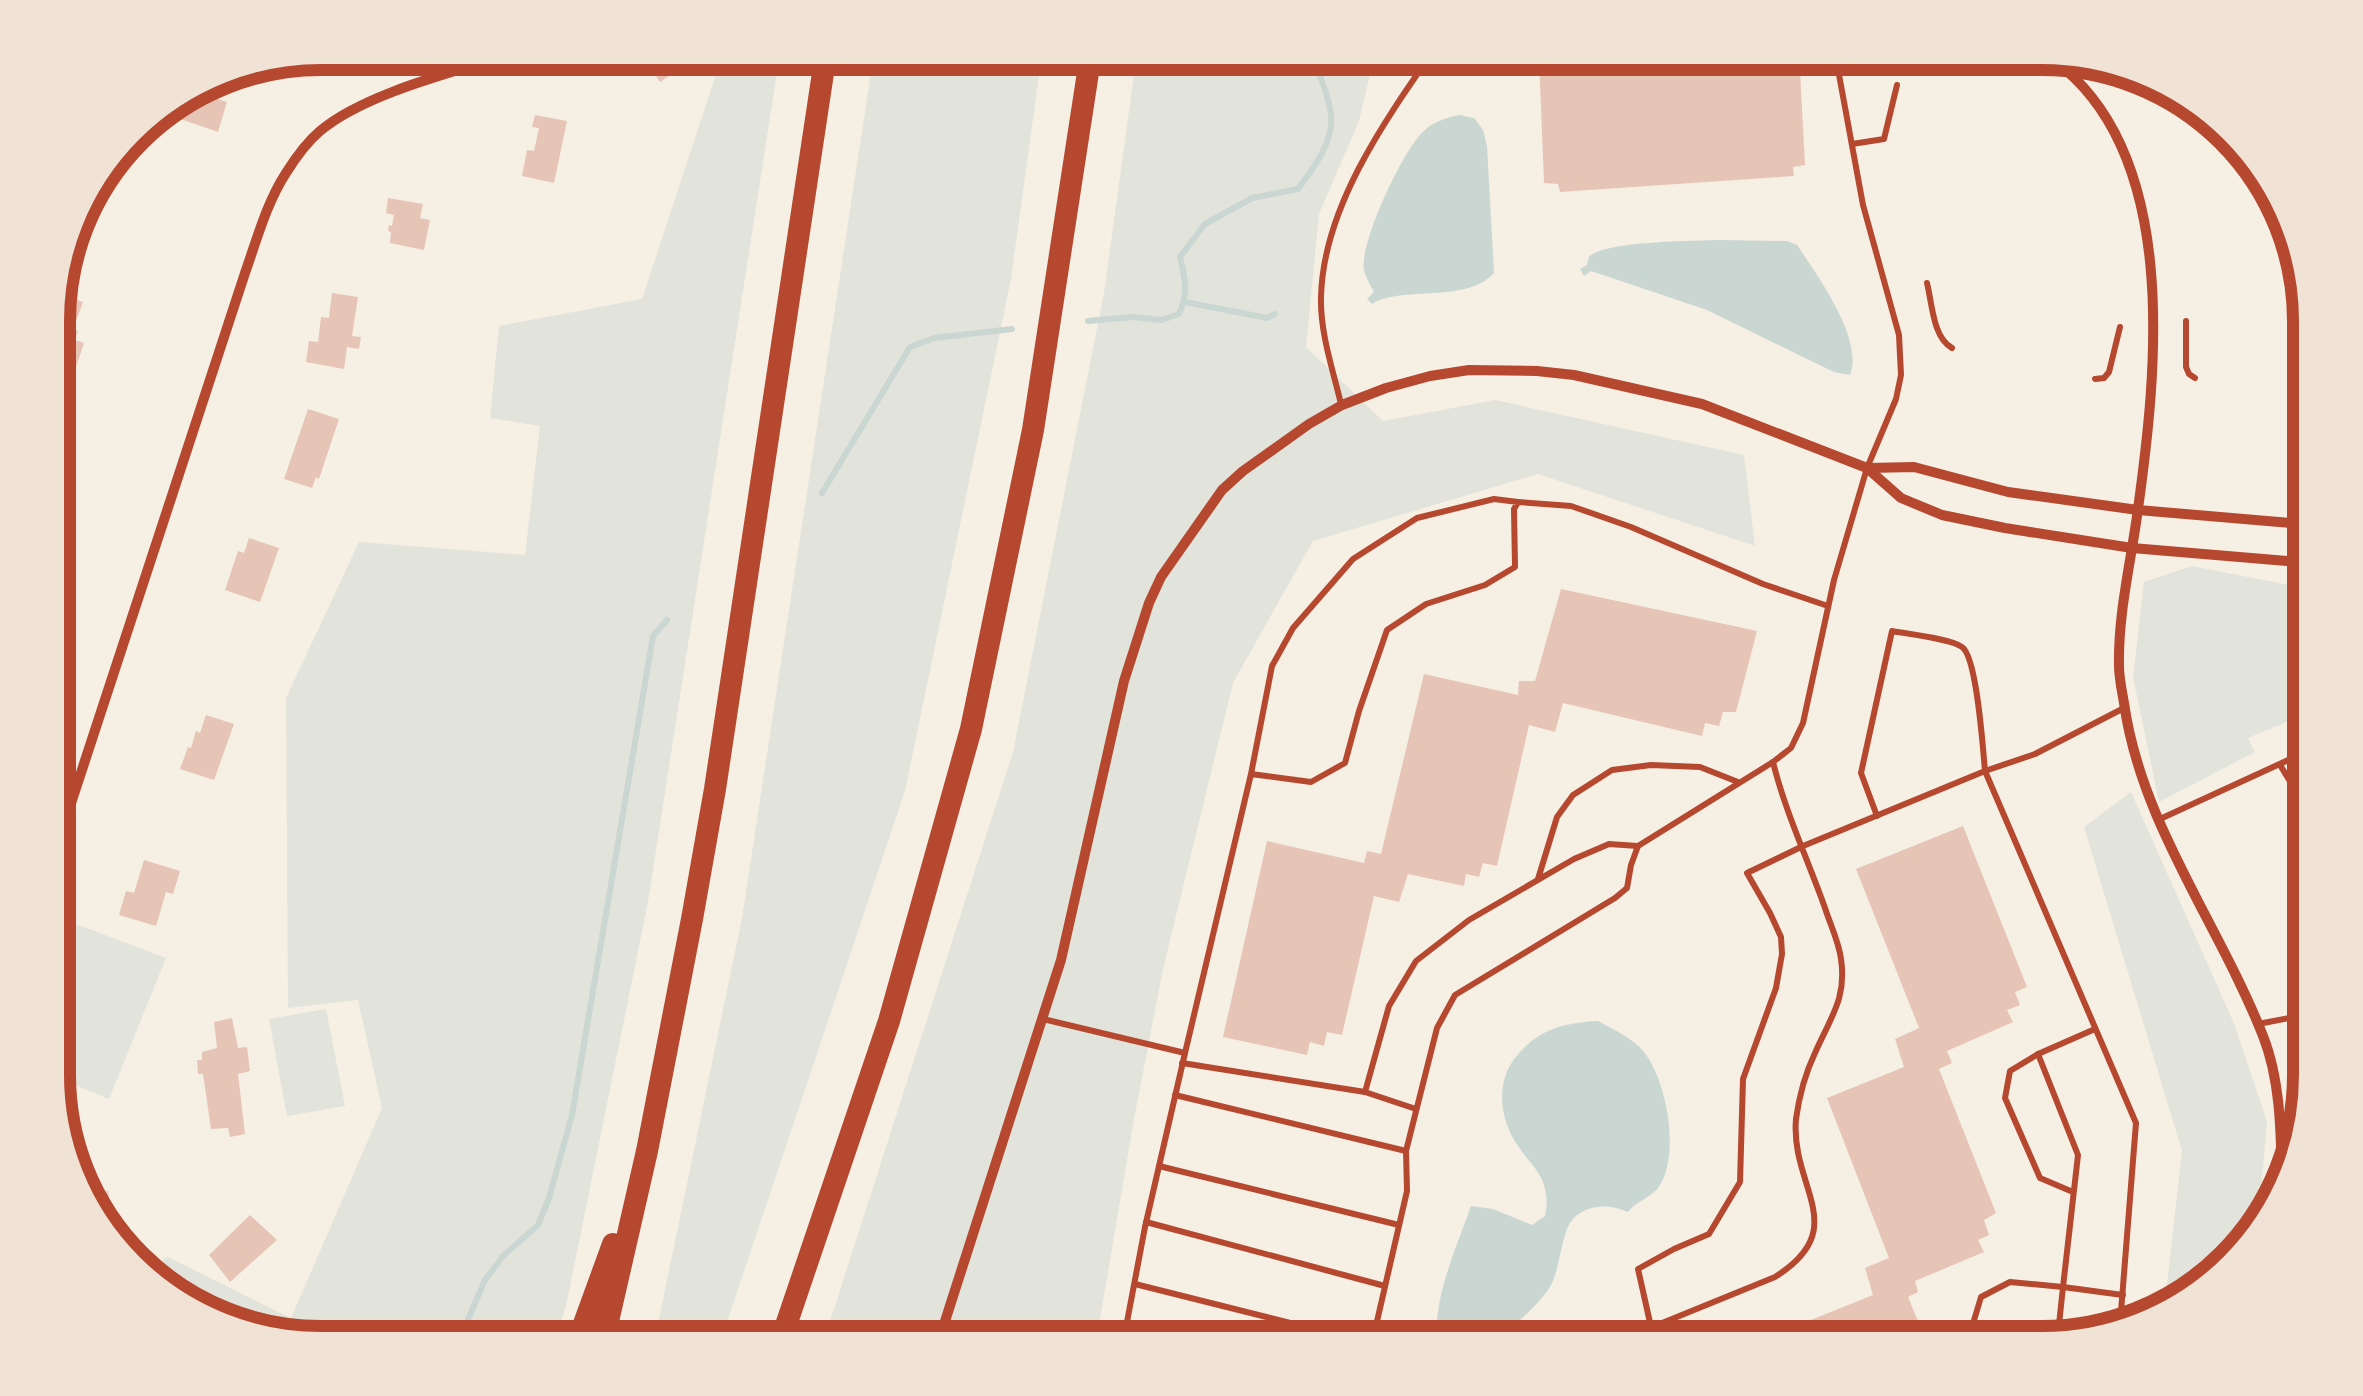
<svg xmlns="http://www.w3.org/2000/svg" width="2363" height="1396" font-family="Mulish,sans-serif">
	<rect width="100%" height="100%" fill="#f6efe4"/>
	<!-- green -->
	<g fill="#e2e4dc">
		<polygon points="723,53 780,53 648,902 566,1306 555,1343 321,1343 186,1307 145,1269 168,1257 291,1318 382,1108 358,1000 288,1008 286,698 359,542 525,555 540,426 490,418 499,326 642,299"/>
		<polygon points="874,53 1042,53 1011,279 905,791 720,1343 654,1343 742,918"/>
		<polygon points="1137,53 1375,53 1359,121 1319,214 1306,347 1383,421 1495,400 1744,455 1755,546 1538,474 1313,541 1233,683 1163,969 1134,1119 1096,1343 823,1343 1013,752 1104,293"/>
		<polygon points="2192,566 2310,589 2310,712 2248,738 2255,752 2159,802 2133,677 2144,582"/>
		<polygon points="2131,792 2233,1021 2267,1121 2258,1226 2177,1307 2164,1311 2182,1151 2084,827"/>
		<polygon points="58,917 166,958 109,1099 55,1077 55,929"/>
		<polygon points="326,1009 345,1106 287,1116 269,1019"/>
	</g>
	<!-- water -->
	<g fill="#c9d6d2">
		<path d="M1459 115 1474 118 1483 130 1487 146 1494 273C1466 304 1403 285 1372 304L1367 299 1374 292C1371 286 1366 278 1364 270 1359 244 1403 150 1423 132 1432 122 1446 118 1459 115Z"/>
		<path d="M1718 240 1787 241 1797 245C1817 275 1864 339 1850 375L1834 372 1707 310 1591 271 1584 276 1580 269 1587 265C1588 262 1588 259 1589 257 1603 241 1695 241 1718 240Z"/>
		<path d="M1598 1021C1614 1030 1633 1038 1644 1052 1667 1081 1681 1156 1658 1188 1650 1198 1635 1202 1628 1212 1609 1203 1582 1204 1570 1223 1561 1237 1560 1268 1551 1285 1538 1307 1513 1325 1495 1343H1437C1433 1297 1456 1249 1471 1206L1493 1209 1532 1225 1545 1216C1548 1204 1547 1189 1541 1178 1535 1166 1525 1157 1518 1146 1500 1120 1495 1084 1515 1058 1538 1029 1563 1023 1598 1021Z"/>
	</g>
	<g fill="none" stroke-linecap="round" stroke-linejoin="round">
		<!-- stream -->
		<g stroke="#c9d6d2" stroke-width="6">
			<polyline points="1185,302 1267,318 1275,314"/>
			<path d="M1088 321 1133 317 1162 320 1179 314C1189 293 1185 278 1180 257L1205 224 1252 198 1298 189C1312 170 1334 142 1331 116 1329 95 1318 72 1311 53"/>
			<polyline points="822,493 910,347 934,338 1012,329"/>
			<polyline points="458,1343 485,1280 503,1256 538,1225 549,1198 572,1115 653,636 667,620"/>
		</g>
	</g>
	<!-- building -->
	<g fill="#e6c5b7">
		<polygon points="666,53 697,53 699,56 660,82 648,64"/>
		<polygon points="1550,53 1799,53 1805,165 1793,167 1794,176 1560,192 1558,184 1544,183 1539,58 1550,56"/>
		<polygon points="191,90 227,102 218,132 157,111"/>
		<polygon points="535,115 567,121 554,183 522,176 527,150 534,151 539,128 532,127"/>
		<polygon points="388,198 423,204 420,218 430,220 424,250 390,243 391,232 388,231 389,225 392,226 394,215 386,213"/>
		<polygon points="55,293 83,302 73,330 78,331 75,340 84,343 76,367 55,360"/>
		<polygon points="332,293 358,297 352,336 361,337 359,349 347,347 344,369 306,362 309,341 318,342 321,317 329,318"/>
		<polygon points="308,409 339,419 319,479 316,477 312,488 284,479"/>
		<polygon points="249,538 279,548 260,602 225,590 238,551 244,553"/>
		<polygon points="1561,589 1757,631 1736,712 1723,712 1719,726 1705,723 1702,736 1563,703 1555,732 1529,725 1497,866 1483,863 1479,877 1466,874 1464,886 1408,874 1399,902 1374,896 1342,1035 1327,1032 1324,1046 1310,1042 1307,1055 1223,1037 1267,841 1364,863 1367,851 1381,854 1424,674 1518,695 1519,681 1535,681"/>
		<polygon points="206,715 234,724 214,780 180,769 188,747 191,748 196,731 200,733"/>
		<polygon points="1963,826 2027,987 2015,992 2020,1005 2007,1010 2013,1022 1947,1051 1952,1063 1939,1069 1996,1213 1984,1220 1989,1235 1978,1240 1984,1252 1915,1281 1918,1292 1908,1297 1927,1343 1754,1343 1873,1295 1865,1268 1889,1258 1827,1098 1904,1067 1895,1039 1919,1028 1856,869"/>
		<polygon points="144,860 180,871 173,894 166,892 156,926 119,915 126,891 134,893"/>
		<polygon points="232,1018 238,1048 247,1047 250,1071 238,1074 245,1134 230,1137 228,1128 211,1129 203,1074 198,1074 197,1060 202,1060 202,1052 217,1048 214,1022"/>
		<polygon points="108,1191 115,1229 105,1231 97,1224 87,1195"/>
		<polygon points="250,1215 277,1240 230,1282 209,1255"/>
	</g>
	<g fill="none" stroke-linecap="round" stroke-linejoin="round">
		<!-- service -->
		<g stroke="#b5482f" stroke-width="6">
			<polyline points="1852,144 1884,139 1897,85"/>
			<path d="M1927 283C1932 303 1933 338 1952 348"/>
			<polyline points="2186,321 2186,367 2189,374 2195,378"/>
			<polyline points="2095,379 2104,378 2109,372 2120,327"/>
			<path d="M1341 404C1333 370 1320 333 1321 297 1323 209 1383 123 1432 53"/>
			<polyline points="1518,502 1571,506 1631,527 1763,584 1828,606"/>
			<polyline points="2280,765 2307,809 2310,810"/>
			<path d="M1877 816 1861 773 1892 631C1908 634 1952 639 1962 647 1977 657 1983 750 1985 771L2136 1123 2120 1324"/>
			<polyline points="2160,819 2310,750"/>
			<polyline points="1538,879 1557,817 1573,795 1612,770 1651,765 1700,767 1738,782"/>
			<polyline points="1043,1019 1185,1053 1145,1227 1123,1343"/>
			<polyline points="2258,1024 2310,1014"/>
			<polyline points="1185,1053 1251,774 1311,782 1345,763 1359,711 1387,630 1426,604 1485,585 1515,567 1514,509 1518,502 1494,499 1417,518 1353,559 1293,628 1272,666 1251,774"/>
			<polyline points="2038,1054 2010,1071 2005,1098 2040,1178 2073,1192"/>
			<polyline points="1182,1063 1365,1092"/>
			<polyline points="1175,1095 1406,1151 1407,1191 1372,1343"/>
			<polyline points="1416,1109 1365,1092 1389,1006 1416,961 1469,920 1574,859 1609,844 1638,846"/>
			<polyline points="1406,1151 1437,1028 1455,995 1615,898 1627,888 1631,865 1638,846 1773,762 1791,748 1803,723 1834,580 1867,468 1896,399 1901,375 1899,335 1863,205 1835,53"/>
			<polyline points="1159,1166 1399,1225"/>
			<polyline points="1146,1222 1385,1286"/>
			<polyline points="1135,1284 1370,1343"/>
			<path d="M1613 1343 1775 1277C1853 1228 1790 1188 1796 1119 1799 1097 1805 1074 1815 1053 1830 1018 1847 999 1841 959 1839 942 1830 924 1825 908 1808 860 1785 811 1773 762"/>
			<polyline points="1657,1343 1651,1327 1638,1269 1674,1249 1709,1234 1740,1182 1743,1079 1776,988 1782,954 1781,937 1770,913 1747,873 1803,846 1985,771 2035,754 2124,708"/>
			<polyline points="1978,1343 1972,1327 1981,1297 2010,1282 2063,1287 2078,1155 2038,1054 2095,1029"/>
			<polyline points="2057,1343 2063,1287 2123,1295"/>
		</g>
		<!-- minor -->
		<g stroke="#b5482f" stroke-width="10">
			<path d="M2043 53C2184 143 2157 374 2137 516 2130 566 2118 615 2119 666 2119 678 2122 691 2124 703 2141 824 2219 924 2263 1036 2281 1081 2281 1136 2282 1185"/>
			<polyline points="1868,468 1914,467 2008,492 2138,510 2291,523 2310,527"/>
			<path d="M55 852 245 273C257 239 267 202 286 173 296 157 307 142 320 131 365 93 457 71 514 53"/>
			<polyline points="938,1343 1061,960 1124,681 1149,603 1161,577 1222,490 1243,471 1309,424 1342,405 1386,388 1430,376 1469,370 1537,371 1574,375 1702,404 1867,468 1901,498 1942,515 2005,528 2132,548 2287,561 2310,566"/>
		</g>
		<!-- motorway -->
		<g stroke="#b5482f" stroke-width="22">
			<polyline points="577,1343 613,1244"/>
			<polyline points="603,1343 647,1151 692,919 715,789 826,53"/>
			<polyline points="780,1343 889,1021 971,729 1033,430 1091,53"/>
		</g>
	</g>
	<!-- crop -->
	<path d="M0 0H2363V1396H0ZM321 70H2042A251 251 0 0 1 2293 321V1075A251 251 0 0 1 2042 1326H321A251 251 0 0 1 70 1075V321A251 251 0 0 1 321 70Z" fill="#f1e2d6" fill-rule="evenodd"/>
	<path fill="none" stroke="#b5482f" stroke-width="12" d="M321 70H2042A251 251 0 0 1 2293 321V1075A251 251 0 0 1 2042 1326H321A251 251 0 0 1 70 1075V321A251 251 0 0 1 321 70Z"/>
</svg>
